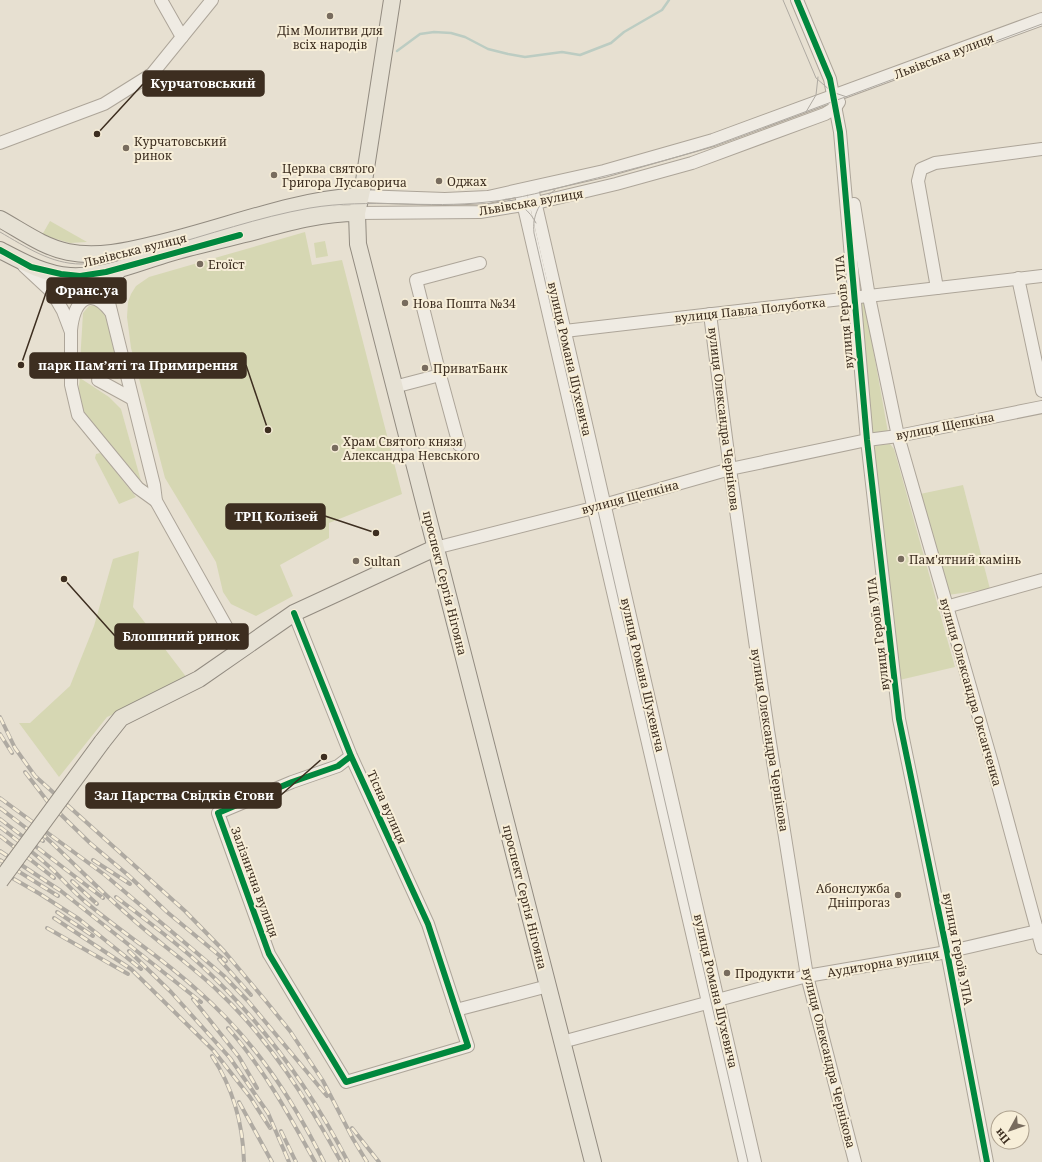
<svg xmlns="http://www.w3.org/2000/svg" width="1042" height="1162" font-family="'Noto Serif',serif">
	<rect width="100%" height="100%" fill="#e7e0d1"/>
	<!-- green -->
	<g fill="#d6d7b3">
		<polygon points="50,221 87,242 70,243 42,235"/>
		<polygon points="305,232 312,265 342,260 402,494 329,523 329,538 280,565 293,596 256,616 231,604 223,592 216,562 165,478 131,348 127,317 128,302 131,294 136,286 149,277"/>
		<polygon points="325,241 328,256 316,258 314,243"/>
		<polygon points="863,303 865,304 888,432 871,434 859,305"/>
		<polygon points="95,305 107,316 121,374 118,379 109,378 80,363 83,313 89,306"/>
		<polygon points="80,378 109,397 121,409 141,481 84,412 78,392"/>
		<polygon points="890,444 894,449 955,667 891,682 873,446"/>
		<polygon points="100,453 103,456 136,497 119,504 95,458 96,454"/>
		<polygon points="963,485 990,589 948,595 920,494"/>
		<polygon points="139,551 133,607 187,678 135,705 107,717 59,777 19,723 30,723 70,686 94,626 113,559"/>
	</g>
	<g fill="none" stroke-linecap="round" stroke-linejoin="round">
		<!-- stream -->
		<polyline stroke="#bcccc2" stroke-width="2.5" points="397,51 420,34 434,32 451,33 465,37 488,49 508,54 525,57 562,52 580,55 611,43 624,32 662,10 669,0"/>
		<defs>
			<g id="minor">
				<polyline points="161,0 182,37"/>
				<polyline points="797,0 830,79 840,132 867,440 899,719 947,952 987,1162"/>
				<polyline points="0,143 104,104 152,74 212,0"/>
				<polyline points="532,188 755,1162"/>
				<polyline points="520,190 745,1162"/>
				<polyline points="360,196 445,199 488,197 604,171 713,140 1042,19"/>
				<polyline points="854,204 869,297 898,436 992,763 1042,948"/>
				<polyline points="357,213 480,212 536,203 616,184 692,163 825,114 835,108 839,102"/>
				<polyline points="24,266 52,292 63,311 71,332 71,385 78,415 138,488 156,501"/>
				<polyline points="122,267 109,290 109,303 154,485 156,501 240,651"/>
				<polyline points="1018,278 1042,391"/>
				<polyline points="937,288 918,181 921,169 935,163 1042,149"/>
				<polyline points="710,314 730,469 768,730 807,976 855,1162"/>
				<path d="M71 330C74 302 89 284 111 312"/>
				<polyline points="556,332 1042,276"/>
				<polyline points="440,375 459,445"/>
				<polyline points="98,380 131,398"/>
				<polyline points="394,387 440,375 416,280 480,263"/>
				<polyline points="435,548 593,508 730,469 867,440 898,436 1042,407"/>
				<polyline points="946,607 1042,580"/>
				<polyline points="294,613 351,756 428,924 468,1046 346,1082 269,954 218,813 292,782 338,766 351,756"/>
				<polyline points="456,1010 548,986"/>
				<polyline points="562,1042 807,976 947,952 1042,930"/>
			</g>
			<g id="major">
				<polyline points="392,0 364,181 357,213 358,244 593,1162"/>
				<path d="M0 219C22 231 43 247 68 252 96 258 128 251 156 244 223 229 290 200 360 196"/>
				<path d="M0 250C23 262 44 274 70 276 104 278 139 262 170 253 198 245 225 239 253 232 287 223 321 213 357 213"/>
				<polyline points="102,742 121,718 199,679 294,613 435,548"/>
			</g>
		</defs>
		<!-- minor casing -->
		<use href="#minor" stroke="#ada599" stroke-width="14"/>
		<!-- major casing -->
		<use href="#major" stroke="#928b80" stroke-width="18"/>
		<!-- minor -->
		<use href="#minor" stroke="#efebe3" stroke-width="12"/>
		<!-- major -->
		<use href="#major" stroke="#e6e1d4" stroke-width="16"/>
		<!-- tram -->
		<g stroke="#afaaa2" stroke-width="1">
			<polyline points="783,0 816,78 832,92 847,97"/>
			<polyline points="806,112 816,95 818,77"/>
			<path d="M555 190C540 200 532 215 534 233L748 1162"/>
			<path d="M506 199C519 202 530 211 536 223"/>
			<path d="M0 232C26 247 51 264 81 264 107 264 132 255 157 249 208 235 259 217 310 208 369 198 428 209 487 202 519 199 550 190 581 182 625 171 669 160 713 146L1042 24"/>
		</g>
		<defs>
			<g id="rail">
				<polyline points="0,717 15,748 35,776 185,911 224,951 265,1000 290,1031 323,1081 353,1139 367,1162"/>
				<polyline points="0,734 12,753"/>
				<polyline points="25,772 48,802 90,843 128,875 167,912 226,961"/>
				<polyline points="0,798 105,875 224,976 248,1001 327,1096"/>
				<polyline points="0,808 43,841"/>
				<polyline points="0,819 103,898"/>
				<path d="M0 827C18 841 37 855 54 871 63 880 72 890 82 899 118 930 160 956 196 989 254 1040 289 1093 324 1162"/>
				<path d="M40 832C70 859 98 889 128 915 157 942 190 964 218 991 269 1039 308 1101 341 1162"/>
				<polyline points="0,836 54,878"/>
				<polyline points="0,851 61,891 201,1002"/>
				<polyline points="0,860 58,896"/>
				<polyline points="93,860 130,884"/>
				<polyline points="0,871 40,894 79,919 141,969"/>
				<polyline points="72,881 97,904"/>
				<path d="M116 897C146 920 176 942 204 968 263 1023 311 1090 348 1162"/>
				<polyline points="57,912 93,936"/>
				<polyline points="54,918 131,969 213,1050 250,1097 270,1128"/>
				<polyline points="47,928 128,974"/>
				<polyline points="129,951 171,992 230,1058 268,1113 289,1162"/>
				<polyline points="219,959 251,995"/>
				<polyline points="193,999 239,1057 257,1088"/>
				<path d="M228 1028C264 1069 289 1115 315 1162"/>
				<path d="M212 1056C233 1088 243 1124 244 1162"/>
				<polyline points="239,1102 272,1162"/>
				<polyline points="352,1128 379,1162"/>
				<polyline points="281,1131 296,1162"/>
			</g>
		</defs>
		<!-- rail casing -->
		<use href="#rail" stroke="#afaaa2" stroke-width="4"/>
		<!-- rail -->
		<use href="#rail" stroke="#f7eed8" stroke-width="2.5" stroke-dasharray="8" stroke-linecap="butt"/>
		<defs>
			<polyline id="major-bridge" points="0,881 102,742"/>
		</defs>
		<!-- major-bridge casing -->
		<use href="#major-bridge" stroke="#928b80" stroke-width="18" stroke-linecap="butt"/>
		<!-- major-bridge -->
		<use href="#major-bridge" stroke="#e6e1d4" stroke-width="16"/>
		<defs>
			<g id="cycleway">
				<polyline points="797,0 830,79 840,132 867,440 899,719 947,952 987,1162"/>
				<polyline points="0,250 31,267 61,274 80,276 106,272 240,235"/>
				<polyline points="294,613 351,756 428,924 468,1046 346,1082 269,954 218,813 292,782 338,766 351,756"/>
			</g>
		</defs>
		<!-- cycleway casing -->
		<use href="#cycleway" stroke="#f7eed8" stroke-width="8"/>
		<!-- cycleway -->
		<use href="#cycleway" stroke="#00873e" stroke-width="6"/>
	</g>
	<!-- markers -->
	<g fill="#786c5e" stroke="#f7eed8" stroke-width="1.5">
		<circle cx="330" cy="16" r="4"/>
		<circle cx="126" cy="148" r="4"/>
		<circle cx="274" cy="175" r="4"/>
		<circle cx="439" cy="181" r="4"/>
		<circle cx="200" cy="264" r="4"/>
		<circle cx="405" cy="303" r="4"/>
		<circle cx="425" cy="368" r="4"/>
		<circle cx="335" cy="448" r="4"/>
		<circle cx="901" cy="559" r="4"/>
		<circle cx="356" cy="561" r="4"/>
		<circle cx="898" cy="895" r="4"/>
		<circle cx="727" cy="973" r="4"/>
	</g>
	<g text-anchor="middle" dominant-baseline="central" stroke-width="4" stroke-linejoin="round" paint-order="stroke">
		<!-- poi labels -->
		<g font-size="12" fill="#3d2e20" stroke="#f7eed8" text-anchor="start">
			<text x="330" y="30" text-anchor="middle">Дім Молитви для<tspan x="330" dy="14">всіх народів</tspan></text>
			<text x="134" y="141">Курчатовський<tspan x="134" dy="14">ринок</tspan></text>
			<text x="282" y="168">Церква святого<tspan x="282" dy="14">Григора Лусаворича</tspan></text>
			<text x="447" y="181">Оджах</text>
			<text x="208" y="264">Егоїст</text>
			<text x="413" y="303">Нова Пошта №34</text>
			<text x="433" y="368">ПриватБанк</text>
			<text x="343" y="441">Храм Святого князя<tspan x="343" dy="14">Александра Невського</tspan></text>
			<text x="909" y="559">Пам'ятний камінь</text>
			<text x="364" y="561">Sultan</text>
			<text x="890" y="888" text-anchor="end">Абонслужба<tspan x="890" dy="14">Дніпрогаз</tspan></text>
			<text x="735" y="973">Продукти</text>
		</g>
		<!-- street labels -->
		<g font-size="12" fill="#3d2e20" stroke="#f7eed8">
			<text transform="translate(944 56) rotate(-21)">Львівська вулиця</text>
			<text transform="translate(531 202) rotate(-10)">Львівська вулиця</text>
			<text transform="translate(135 250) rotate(-14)">Львівська вулиця</text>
			<text transform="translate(750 310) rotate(-6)">вулиця Павла Полуботка</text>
			<text transform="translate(844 312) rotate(-95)">вулиця Героїв УПА</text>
			<text transform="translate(570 359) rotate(77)">вулиця Романа Шухевича</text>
			<text transform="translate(724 419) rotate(83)">вулиця Олександра Чернікова</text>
			<text transform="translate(945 426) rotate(-11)">вулиця Щепкіна</text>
			<text transform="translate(630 497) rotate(-15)">вулиця Щепкіна</text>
			<text transform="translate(445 583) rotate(76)">проспект Сергія Нігояна</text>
			<text transform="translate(878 634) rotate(-97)">вулиця Героїв УПА</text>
			<text transform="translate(643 675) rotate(77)">вулиця Романа Шухевича</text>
			<text transform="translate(971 692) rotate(74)">вулиця Олександра Оксанченка</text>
			<text transform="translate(770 740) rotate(81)">вулиця Олександра Чернікова</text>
			<text transform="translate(387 807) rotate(66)">Тісна вулиця</text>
			<text transform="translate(255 882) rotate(70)">Залізнична вулиця</text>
			<text transform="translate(525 897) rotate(76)">проспект Сергія Нігояна</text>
			<text transform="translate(958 949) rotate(79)">вулиця Героїв УПА</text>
			<text transform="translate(883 963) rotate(-10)">Аудиторна вулиця</text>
			<text transform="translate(716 991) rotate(77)">вулиця Романа Шухевича</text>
			<text transform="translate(829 1058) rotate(76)">вулиця Олександра Чернікова</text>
		</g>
	</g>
	<!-- callouts -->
	<path fill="none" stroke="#3d2e20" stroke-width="1.5" d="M97 134L143 84M21 365L47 290M268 430L246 365M376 533L325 516M64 579L115 636M324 757L281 795"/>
	<g fill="#3d2e20" stroke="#f7eed8" stroke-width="1.5">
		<circle cx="97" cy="134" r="4"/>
		<circle cx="21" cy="365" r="4"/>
		<circle cx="268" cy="430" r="4"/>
		<circle cx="376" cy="533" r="4"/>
		<circle cx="64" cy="579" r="4"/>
		<circle cx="324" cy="757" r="4"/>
	</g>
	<g fill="#3d2e20" stroke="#3d2e20" stroke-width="1.5">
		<rect x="143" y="71" width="121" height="25" rx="4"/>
		<rect x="47" y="278" width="79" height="25" rx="4"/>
		<rect x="30" y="353" width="216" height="25" rx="4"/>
		<rect x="226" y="504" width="99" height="25" rx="4"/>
		<rect x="115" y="624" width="133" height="25" rx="4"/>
		<rect x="86" y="783" width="195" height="25" rx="4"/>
	</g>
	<g font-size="13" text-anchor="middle" font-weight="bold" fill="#fff">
		<text x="203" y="88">Курчатовський</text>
		<text x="87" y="295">Франс.уа</text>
		<text x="138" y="370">парк Памʼяті та Примирення</text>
		<text x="276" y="521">ТРЦ Колізей</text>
		<text x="181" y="641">Блошиний ринок</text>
		<text x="184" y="800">Зал Царства Свідків Єгови</text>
	</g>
	<!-- north arrow -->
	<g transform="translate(1010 1130) rotate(230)"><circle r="19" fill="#f7eed8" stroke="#ada18e"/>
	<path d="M0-3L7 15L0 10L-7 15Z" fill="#786c5e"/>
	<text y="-6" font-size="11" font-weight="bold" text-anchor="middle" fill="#3d2e20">Пн</text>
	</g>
</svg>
